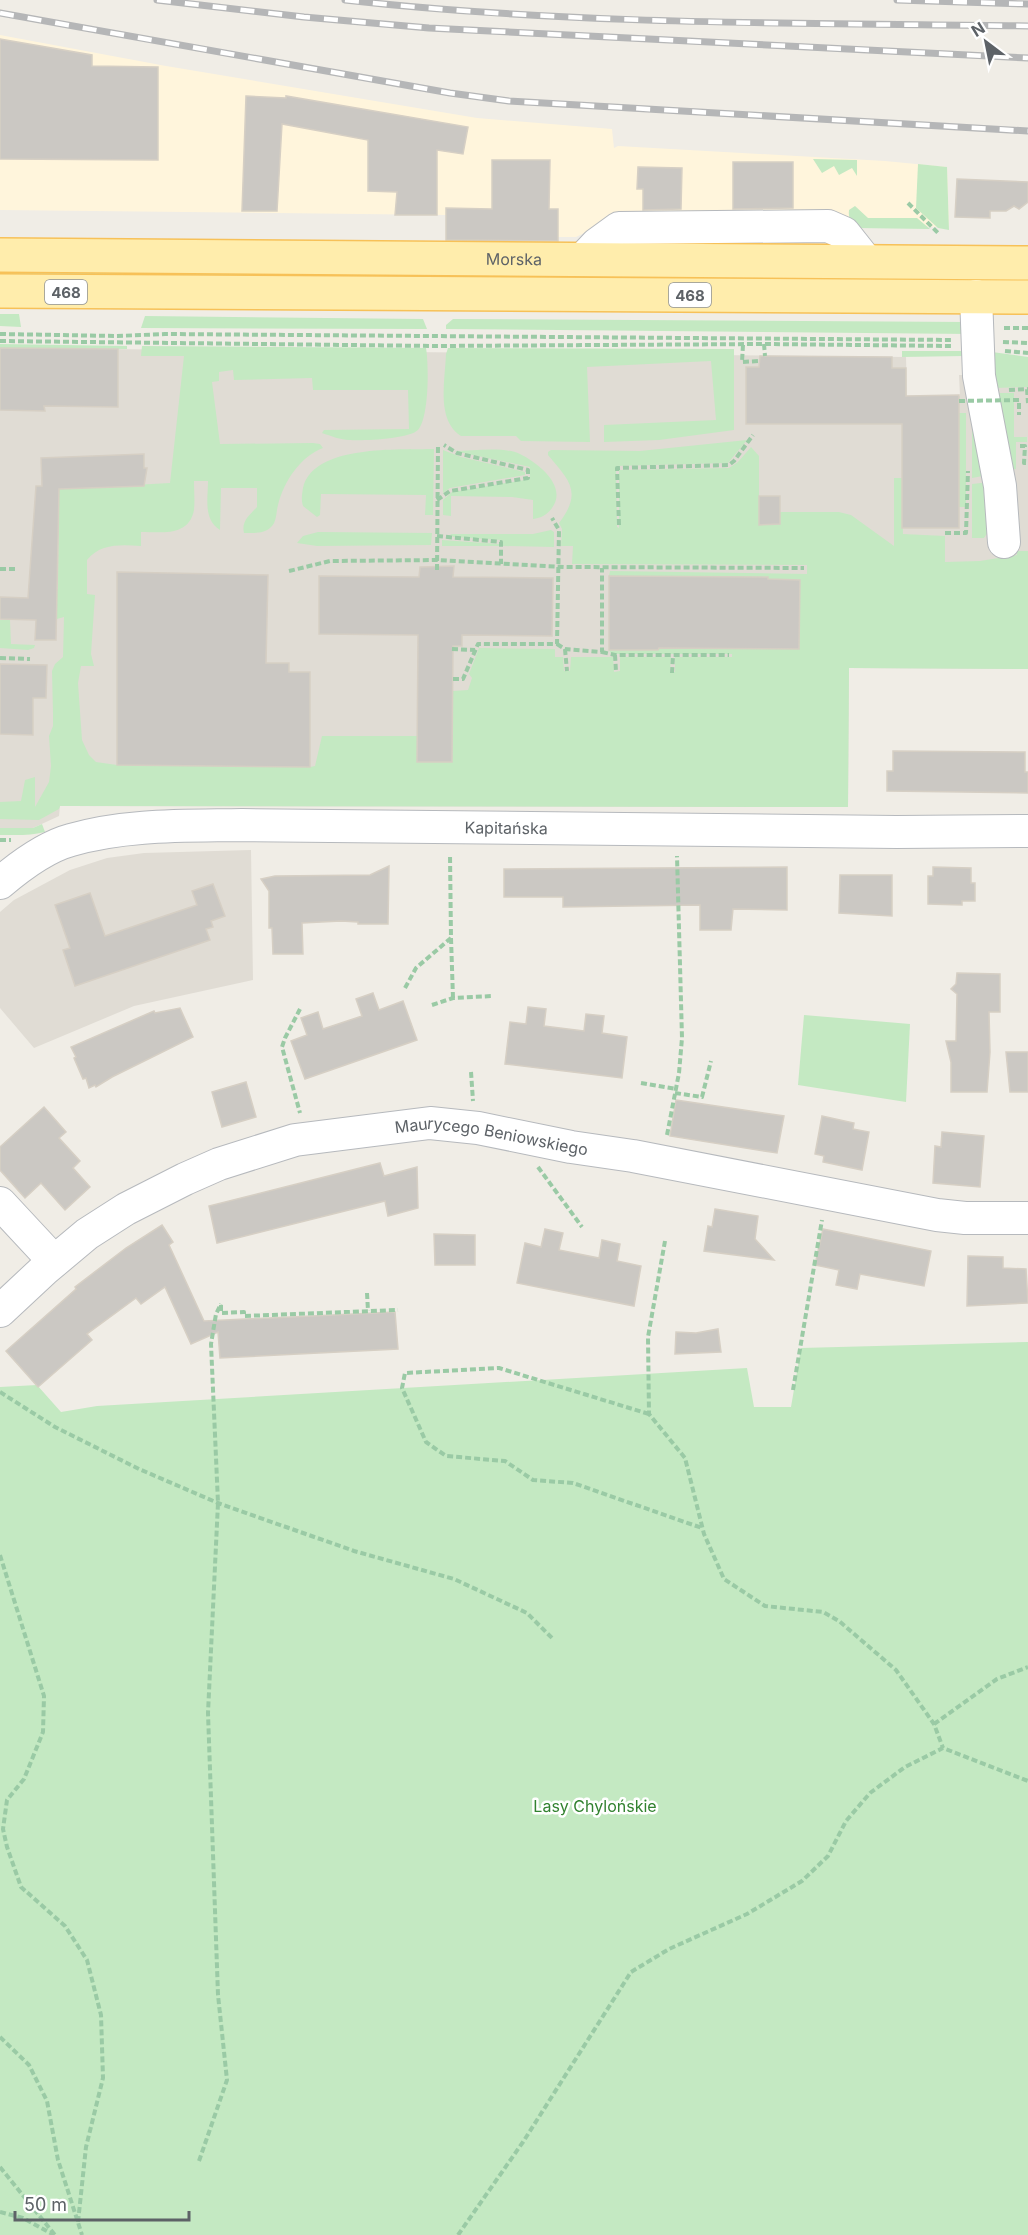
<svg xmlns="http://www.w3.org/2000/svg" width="1028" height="2235" font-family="Inter,sans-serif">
	<rect width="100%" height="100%" fill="#f0ede6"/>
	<!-- commercial -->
	<polygon fill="#fff5dc" points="0,35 166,66 477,118 612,129 614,148 618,146 885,161 947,167 949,227 613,219 576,237 558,237 557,241 446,240 446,215 0,210"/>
	<!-- education -->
	<g fill="#e0dcd4">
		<polygon points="0,348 906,357 907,396 960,396 959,375 1028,376 1028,669 849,668 848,807 60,806 59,816 33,828 0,828"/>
		<polygon points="251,850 253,980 134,1006 34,1048 0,1008 0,912 14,900 70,870 107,858 144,853"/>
	</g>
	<!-- green -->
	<g fill="#c4e9c2">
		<polygon points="813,159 857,160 857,176 852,168 839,175 834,166 822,173"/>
		<polygon points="918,164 947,167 949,230 938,228 916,208"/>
		<path d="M855 206 868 218H917L930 229 856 228C851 222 848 218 849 210Z"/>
		<polygon points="0,270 1028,276 1028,284 0,276"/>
		<polygon points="0,314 19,314 21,327 0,326"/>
		<polygon points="145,316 423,319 427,329 141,328"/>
		<polygon points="453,319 969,322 970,334 446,329 446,325"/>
		<polygon points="0,344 127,346 127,349 0,348"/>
		<path d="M142 346 426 348C429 365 429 418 418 430 409 439 363 441 349 440 341 440 331 436 322 433L324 430 409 429 408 390H313L312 378 234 380 233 370 219 372V381L212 382 220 444 313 443 320 444 323 448C300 457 284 481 278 505 276 512 277 522 271 527 265 534 253 533 244 533 241 521 250 515 257 507V488H221L220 530C203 519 208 499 208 481H194C194 490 195 501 194 510 189 537 161 532 141 532V546C121 545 101 543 87 560V594L95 595 91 654 94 666H81L78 683 82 740 89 755 96 762 117 765 310 767 315 766 322 736H417V762L453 691 468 690 472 678 469 674 479 648 555 649V657H563L564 671H570L571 657H613L614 672 620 671V657H671L670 672H675V657H732V654H611L609 650H658L659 648 799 649V580L768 579V577L609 576 610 571 807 574V565L572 564 573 546H561L562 529 559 523C583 492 569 480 548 455V452L551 450 640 451 747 440 728 463 616 466 617 527 619 528V470L729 468 738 462 751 447 759 456V525L780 524V512H839L851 515 894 546V478H902L903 534 945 536V562L980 561 1017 555V551H1028V669L849 668 848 807 60 806 59 809 39 820 0 819V802L21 801 25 780 35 777V807L49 782 51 766 49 736 53 726V714L52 671 55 664 63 657 64 617 53 620 54 589H58L59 489 170 483 184 356H141Z"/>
		<path d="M448 348 734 349V430L659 440 604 442V425L716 420 711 361 587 367 590 442 521 441 516 436H461C436 420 445 381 446 354Z"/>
		<polygon points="902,351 964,351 964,356 902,357"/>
		<polygon points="992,352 1028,357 1028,387 995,388"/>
		<polygon points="990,393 1014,393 1014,437 1027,437 1027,442 1016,442 1016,469 1007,470"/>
		<polygon points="972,406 988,475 972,478"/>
		<rect x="959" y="413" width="7" height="94"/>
		<path d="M434 449 433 515H425L426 495 321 494 320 515 317 517 303 506C301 499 302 495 303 488 313 444 400 450 434 449Z"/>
		<polygon points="443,450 461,457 525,472 525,475 450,488 443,493"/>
		<path d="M454 451C474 451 502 446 520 454 538 463 568 486 552 508 547 515 541 518 533 519V500L512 497 451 496V516L443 515V500L452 492 530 479V467Z"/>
		<polygon points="990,482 988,532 984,538 972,538 972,484"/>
		<polygon points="551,530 554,532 554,547 503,546 502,540 453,537 450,534 533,534"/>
		<polygon points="318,532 432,533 431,545 317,546 297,543 303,536"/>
		<polygon points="442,540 499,544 499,546 442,546"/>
		<polygon points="0,620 10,620 11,644 35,645 34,648 28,650 0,648"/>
		<path d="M42 824 45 832C30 836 16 835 0 835V828H33Z"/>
		<polygon points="804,1015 910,1024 906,1102 798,1085"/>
		<polygon points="1028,1342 1028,2235 0,2235 0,1387 37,1385 61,1412 97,1406 747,1368 754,1407 791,1407 801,1348"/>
	</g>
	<!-- building -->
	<g fill="#cbc8c3" stroke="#d6cfc4" stroke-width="1.5">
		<polygon points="0,39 92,55 92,66 158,67 158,160 0,159"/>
		<polygon points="246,96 286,98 286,96 468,127 463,154 437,150 437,215 395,215 397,192 368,191 368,140 282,124 277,211 242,211"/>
		<polygon points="492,160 550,160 549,209 558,209 558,241 446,240 446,208 492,209"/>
		<polygon points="733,162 793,162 793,208 733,209"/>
		<polygon points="638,167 682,168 681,209 643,210 643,189 637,189"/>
		<polygon points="957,179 1028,182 1028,202 1019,209 1014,206 1006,211 990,211 990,218 955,217"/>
		<polygon points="0,348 118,349 118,407 44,406 45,411 0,410"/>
		<polygon points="760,356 892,357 892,368 906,368 906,396 959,395 959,528 902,528 902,424 746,424 746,367 759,367"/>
		<polygon points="144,454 144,468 147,468 144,486 59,489 56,640 35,640 36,620 0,619 0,597 28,598 36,486 42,486 41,458"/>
		<polygon points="759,496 780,496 780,524 759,525"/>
		<polygon points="454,566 453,577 553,578 552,636 462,635 462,646 453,646 452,762 417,762 418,635 319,634 319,576 419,577 420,567"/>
		<polygon points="117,572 268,575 266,663 289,663 289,672 310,672 310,767 117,765"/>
		<polygon points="609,576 768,577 768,579 800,580 799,649 659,648 658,650 609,650"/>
		<polygon points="0,664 47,665 46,698 33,698 33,735 0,734"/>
		<polygon points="893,751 1025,752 1025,772 1028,772 1028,793 887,791 887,771 893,771"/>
		<polygon points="389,866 388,924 358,924 358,922 341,921 302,923 303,954 273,954 272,928 269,928 269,891 261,879 275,876 370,875"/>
		<polygon points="787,867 787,910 733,909 731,930 700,930 700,905 563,907 563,897 504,897 504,869"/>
		<polygon points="933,867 971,868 971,883 975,883 975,901 962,901 962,905 928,904 928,876 933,876"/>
		<polygon points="840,875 892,875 892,916 839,913"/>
		<polygon points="213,884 225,916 211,921 213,927 206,929 210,940 75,986 63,950 70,948 55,905 90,893 105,936 197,905 192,891"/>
		<polygon points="957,973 1000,974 1000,1012 989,1012 990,1052 987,1092 951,1092 951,1062 946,1041 956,1041 957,994 951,989 956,984"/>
		<polygon points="373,993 379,1010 403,1001 417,1040 305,1079 291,1041 307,1035 301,1018 318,1012 323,1029 362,1016 356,999"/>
		<polygon points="528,1007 546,1009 544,1026 584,1031 586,1014 604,1016 602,1033 627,1037 622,1078 505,1064 510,1022 526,1024"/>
		<polygon points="180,1008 193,1037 112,1077 96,1087 95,1085 89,1088 86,1078 83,1079 74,1058 76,1057 71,1047 154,1011 155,1013"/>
		<polygon points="1006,1052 1028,1052 1028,1092 1010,1092"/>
		<polygon points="246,1082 256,1117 222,1127 212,1092"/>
		<polygon points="676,1100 784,1116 777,1153 670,1136"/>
		<polygon points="44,1107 66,1132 59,1138 80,1161 73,1168 90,1187 65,1210 41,1183 25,1198 0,1170 0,1147"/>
		<polygon points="822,1116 854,1123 853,1129 869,1132 862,1170 823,1162 824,1156 815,1154"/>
		<polygon points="942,1132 984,1136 980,1187 933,1183 935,1146 941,1147"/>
		<polygon points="380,1163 384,1176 417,1167 418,1208 388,1216 385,1201 217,1243 209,1206"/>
		<polygon points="715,1209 758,1216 755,1239 774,1260 704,1251 708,1226 712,1227"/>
		<polygon points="162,1225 173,1242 169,1245 204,1321 395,1312 398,1349 220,1358 218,1332 191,1344 165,1287 141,1304 136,1298 87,1334 92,1340 38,1387 6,1351 76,1289 75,1287 126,1248"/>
		<polygon points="545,1229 563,1233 559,1250 599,1258 602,1240 620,1244 617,1261 641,1266 634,1306 517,1283 525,1243 541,1247"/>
		<polygon points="823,1229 931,1251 924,1286 860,1274 857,1289 836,1285 839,1270 815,1265"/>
		<polygon points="434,1234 475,1235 475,1265 435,1265"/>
		<polygon points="968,1256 1003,1257 1003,1268 1026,1269 1028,1303 967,1306"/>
		<polygon points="718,1329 721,1352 675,1354 676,1332 696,1333"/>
	</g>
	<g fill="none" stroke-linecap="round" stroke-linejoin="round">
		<defs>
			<g id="minor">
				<polyline points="582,260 597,244 619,228 828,226 844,233 867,262"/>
				<polyline points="976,296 979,376 1000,486 1004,542"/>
				<path id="s1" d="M0 883C20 866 45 847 71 840 126 824 185 826 242 825L897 832 1028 831"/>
				<polyline points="0,1203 54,1261"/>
				<path id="s2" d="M0 1311 44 1270 87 1234 126 1209 185 1179 219 1164 295 1140 430 1123 478 1128 571 1147 633 1156 937 1215 965 1218H1028"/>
			</g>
			<g id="major">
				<path id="s3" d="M0 255 1028 263"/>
				<polyline points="0,291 1028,297"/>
			</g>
		</defs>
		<!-- minor casing -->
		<use href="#minor" stroke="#b6b9bd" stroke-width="34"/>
		<!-- major casing -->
		<use href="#major" stroke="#f7c158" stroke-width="36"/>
		<!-- path -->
		<g stroke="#9acaa5" stroke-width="4" stroke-dasharray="6 3" stroke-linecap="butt">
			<polyline points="908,203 938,233"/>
			<polyline points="1004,328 1028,328"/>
			<polyline points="0,334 117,336 165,334 953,340"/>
			<polyline points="0,341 436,346 764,344 953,346"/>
			<polyline points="1003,342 1028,343"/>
			<polyline points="764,344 765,356"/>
			<polyline points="743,345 742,362 760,361"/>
			<polyline points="1005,351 1028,353"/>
			<polyline points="1009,390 1027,389 1028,403"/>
			<polyline points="1020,446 1025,446 1024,463 1027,463"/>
			<polyline points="437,500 450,491 528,478 528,470 457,453 444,445"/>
			<polyline points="619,525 617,468 729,465 734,461 753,435"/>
			<polyline points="945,533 966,533 968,471"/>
			<polyline points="437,536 501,542 501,564"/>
			<polyline points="0,569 18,569"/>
			<polyline points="437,570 438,445"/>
			<polyline points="289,571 330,561 437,560 564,567 804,568"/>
			<polyline points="557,644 565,649 602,652 602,568"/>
			<polyline points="452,649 475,650"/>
			<polyline points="565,649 567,671"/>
			<polyline points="602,652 615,655 729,655"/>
			<polyline points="615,655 616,672"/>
			<polyline points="0,658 30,659"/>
			<polyline points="672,673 673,656"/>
			<polyline points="453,679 463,679 478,644 557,644 559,530 552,518"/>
			<polyline points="0,840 11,840"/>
			<polyline points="451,938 453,998"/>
			<polyline points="405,988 416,968 451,938 450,854"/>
			<polyline points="432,1005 453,998 493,996"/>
			<polyline points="300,1009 285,1038 282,1047 300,1113"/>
			<polyline points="471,1072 473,1101"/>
			<polyline points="641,1083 676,1089"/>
			<polyline points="675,1093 702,1097 711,1061"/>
			<polyline points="667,1135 679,1073 682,1038 677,856"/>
			<polyline points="538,1167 582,1227"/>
			<polyline points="665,1241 648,1337 649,1414 685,1458 704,1534 724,1579 765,1606 823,1612 839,1621 896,1670 934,1724 943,1748"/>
			<polyline points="367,1293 368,1311"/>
			<polyline points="221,1305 221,1313 244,1312 244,1316 398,1310"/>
			<polyline points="793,1390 822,1220"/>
			<polyline points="0,1392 55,1427 139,1469 218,1503 354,1551 454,1579 527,1613 552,1638"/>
			<polyline points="649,1414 499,1368 405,1373 402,1388 426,1442 446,1456 505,1461 533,1480 573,1483 702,1528"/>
			<polyline points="0,1555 44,1696 43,1732 24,1779 7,1800 3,1829 7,1847 21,1887 65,1926 87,1960 101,2015 103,2078 86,2147 78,2222"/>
			<polyline points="934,1724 997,1679 1028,1667"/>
			<polyline points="0,2037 29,2065 47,2101 58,2160 82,2235"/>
			<polyline points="199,2161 227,2080 218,1995 208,1713 218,1503 211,1344 216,1314 221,1304"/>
			<polyline points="0,2167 55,2235"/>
			<polyline points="0,2212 23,2218 54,2235"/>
			<polyline points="458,2235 523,2142 631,1972 669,1949 747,1914 802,1881 828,1856 846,1821 870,1793 905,1767 943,1748 1028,1781"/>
		</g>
		<!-- minor -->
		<use href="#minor" stroke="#fff" stroke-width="32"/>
		<!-- major -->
		<use href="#major" stroke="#ffedac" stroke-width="33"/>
		<defs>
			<g id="rail">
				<polyline points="157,0 304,17 429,28 1028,58"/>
				<path d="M345 0C571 25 800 23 1028 26"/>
				<polyline points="897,0 1028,4"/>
				<polyline points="0,13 450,93 509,101 1028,131"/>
			</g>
		</defs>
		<!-- rail casing -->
		<use href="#rail" stroke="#b5b6b7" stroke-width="7"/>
		<!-- rail -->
		<use href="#rail" stroke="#fff" stroke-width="4.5" stroke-dasharray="14" stroke-linecap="butt"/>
		<!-- path-bridge -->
		<polyline stroke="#9acaa5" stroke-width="4" stroke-dasharray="6 3" stroke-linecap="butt" points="959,401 1019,400 1019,415"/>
	</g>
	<g text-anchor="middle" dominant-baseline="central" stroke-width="5" stroke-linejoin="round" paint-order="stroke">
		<!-- shield labels -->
		<g fill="#fff" stroke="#8e9195" stroke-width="1.5">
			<rect x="45" y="280" width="42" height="24" rx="4.5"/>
			<rect x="669" y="283" width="42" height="24" rx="4.5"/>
		</g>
		<g font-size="15" font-weight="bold" fill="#5d6267">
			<text x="66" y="292">468</text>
			<text x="690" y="295">468</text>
		</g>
		<!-- street labels -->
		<g font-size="16" fill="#5d6267" stroke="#fff">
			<text stroke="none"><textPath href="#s3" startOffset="514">Morska</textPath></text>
			<text stroke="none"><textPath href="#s1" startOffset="520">Kapitańska</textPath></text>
			<text stroke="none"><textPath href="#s2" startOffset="544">Maurycego Beniowskiego</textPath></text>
		</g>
		<!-- park labels -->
		<g font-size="16" fill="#328230" stroke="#fff">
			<text x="595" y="1806">Lasy Chylońskie</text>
		</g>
	</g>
	<!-- north arrow -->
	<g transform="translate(986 42) rotate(328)" stroke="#ffffff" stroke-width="4.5" paint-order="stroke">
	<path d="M0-4.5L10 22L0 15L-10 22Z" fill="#5d6267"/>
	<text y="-9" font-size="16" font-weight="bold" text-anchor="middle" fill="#5d6267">N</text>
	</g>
	<!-- scale -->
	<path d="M15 2211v9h174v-9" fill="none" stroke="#5d6267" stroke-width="3"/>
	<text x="24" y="2211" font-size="18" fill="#5d6267" stroke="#ffffff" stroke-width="4.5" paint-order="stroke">50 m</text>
</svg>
